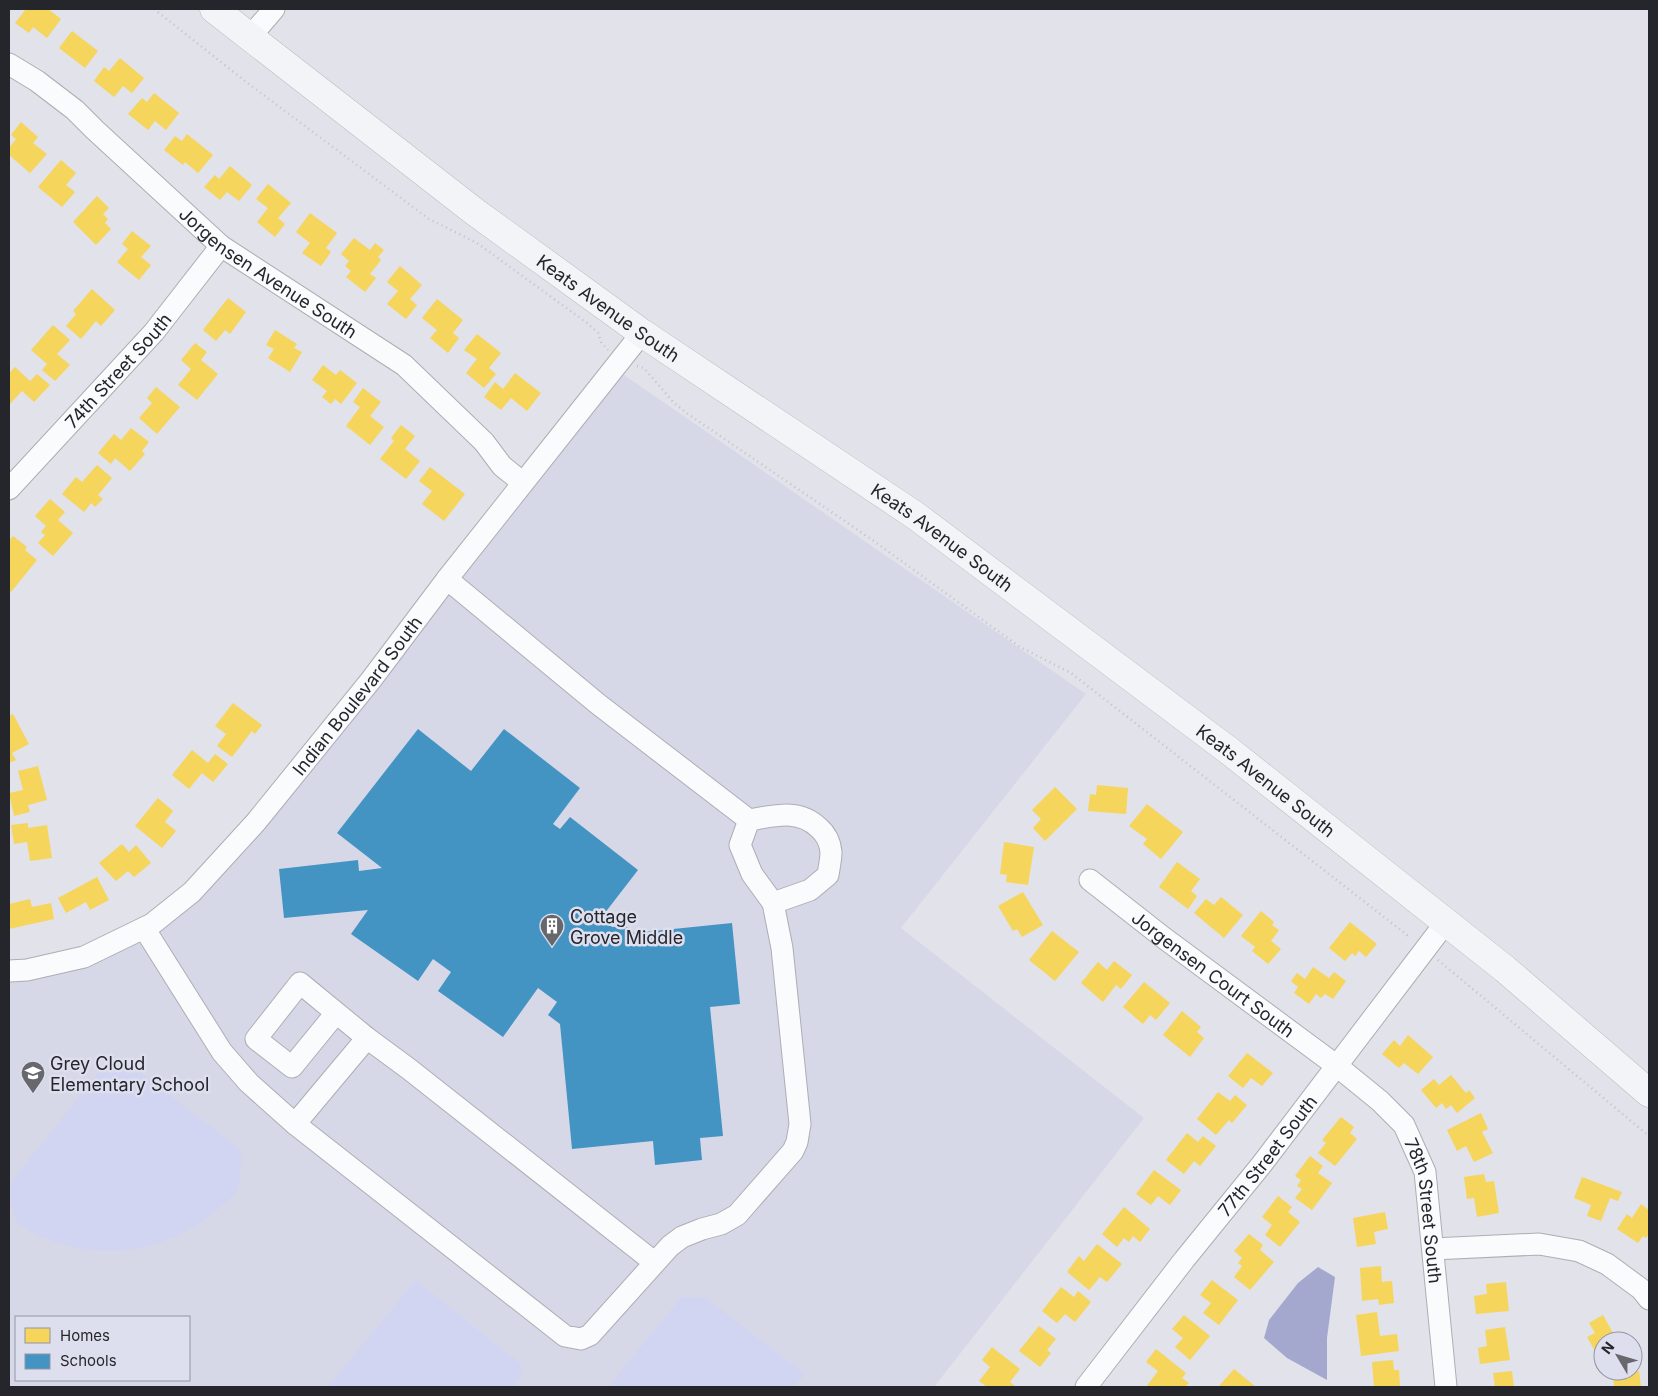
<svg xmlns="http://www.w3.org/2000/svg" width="1658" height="1396" font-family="Inter,sans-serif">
	<rect width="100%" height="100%" fill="#e1e2ea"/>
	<!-- built -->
	<path fill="#d6d8e8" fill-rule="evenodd" d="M614 368 1086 694 901 928 1144 1118 934 1387H9V971L84 957 192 892ZM16 1317H189V1380H16Z"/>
	<!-- green -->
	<g fill="#d2d5f1">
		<path d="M126 1061 241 1150C241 1159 241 1182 238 1188 235 1197 216 1211 208 1217 160 1254 102 1260 46 1239 36 1236 26 1228 16 1222L9 1195V1185L101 1069Z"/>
		<polygon points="416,1280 521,1364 521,1377 513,1387 327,1387"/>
		<polygon points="681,1297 705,1297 805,1374 794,1387 608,1387"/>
	</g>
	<!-- water -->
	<polygon fill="#a4a8cf" points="1318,1267 1335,1277 1327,1338 1327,1380 1287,1358 1264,1338 1269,1320 1298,1283"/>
	<!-- homes -->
	<g fill="#f6d55c">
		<polygon points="26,9 48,9 61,19 47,38 33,27 29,33 15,23"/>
		<polygon points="72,31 98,51 85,68 59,48"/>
		<polygon points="120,58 144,78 132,93 123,86 114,97 94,81 104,67 109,71"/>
		<polygon points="154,93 179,113 166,130 155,121 148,130 128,114 142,98 147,102"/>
		<polygon points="21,122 38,137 33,143 47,154 30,173 9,155 9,148 16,139 11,135"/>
		<polygon points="187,134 213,155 198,173 185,162 183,165 164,150 175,136 182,141"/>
		<polygon points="61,160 76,173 66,185 75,192 62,207 38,187"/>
		<polygon points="230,166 252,185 239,201 227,192 220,200 204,187 215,175 219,179"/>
		<polygon points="268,184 291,203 278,218 285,224 275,237 257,222 268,208 256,199"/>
		<polygon points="97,196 109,208 103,214 108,219 105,223 111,229 96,245 73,222"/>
		<polygon points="310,213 337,233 326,248 331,252 321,266 302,253 310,243 296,232"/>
		<polygon points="132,231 151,246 141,257 151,265 139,280 117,262 128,249 122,244"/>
		<polygon points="354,238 370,250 375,243 384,250 378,257 381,260 370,274 376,278 365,292 346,277 351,271 345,266 349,261 341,254"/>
		<polygon points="400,266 422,285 410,299 417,305 406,319 387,304 398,291 387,282"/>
		<polygon points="92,289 115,310 101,326 96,321 81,339 66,326 76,314 73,311"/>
		<polygon points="228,298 246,312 230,334 225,330 216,341 203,330"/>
		<polygon points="437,299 463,320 453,333 459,338 448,353 430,338 437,330 422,318"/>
		<polygon points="53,325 70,340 57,354 70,365 55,381 42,370 47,364 31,350"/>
		<polygon points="275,330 297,344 294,348 302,352 290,372 268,358 274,349 266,345"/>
		<polygon points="477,334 501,353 489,368 496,374 484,388 466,373 477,359 464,350"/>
		<polygon points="195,343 207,352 201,360 218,374 197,400 178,385 191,369 181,360"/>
		<polygon points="323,365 336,375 340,370 357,383 341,404 335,399 331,404 322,397 327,391 312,380"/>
		<polygon points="15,367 30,381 37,374 50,385 34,402 22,391 9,405 9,373"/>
		<polygon points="515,373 541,393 527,411 511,398 501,410 484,397 495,382 503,389"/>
		<polygon points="156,387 180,407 157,434 139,418 152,403 147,398"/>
		<polygon points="363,388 381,402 370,416 384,427 370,445 346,426 360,407 353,402"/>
		<polygon points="401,425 415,436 405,449 420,461 406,479 380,459 394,441 391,438"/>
		<polygon points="131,428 149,442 142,451 145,454 130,471 115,458 111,464 98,453 114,434 121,440"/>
		<polygon points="97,465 112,478 98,495 103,499 95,507 91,503 84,512 62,494 76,477 82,482"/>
		<polygon points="430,467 465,494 444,521 422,504 432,491 419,481"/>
		<polygon points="50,499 65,512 58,520 73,533 53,556 38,543 45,535 41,532 46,526 35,516"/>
		<polygon points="13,536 27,547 25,550 37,560 11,592 9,590 9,541"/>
		<polygon points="233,703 262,725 255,734 252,731 232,757 217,746 226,734 215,726"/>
		<polygon points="13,714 29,744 12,753 16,760 9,763 9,716"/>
		<polygon points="192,750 208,763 215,754 228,764 213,782 202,773 189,789 172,775"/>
		<polygon points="38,766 47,800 28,805 30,812 14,816 9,793 23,790 18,771"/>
		<polygon points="1097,785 1128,788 1126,814 1088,811 1090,794 1096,795"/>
		<polygon points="1055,787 1077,809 1045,841 1033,828 1041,819 1032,810"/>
		<polygon points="158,798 173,811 165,822 176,831 162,848 135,826"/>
		<polygon points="1147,804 1183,832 1161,859 1143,844 1147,839 1129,826"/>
		<polygon points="28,823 28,828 47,825 52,858 30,861 27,842 14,844 11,825"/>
		<polygon points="1004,842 1034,847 1028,885 1006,882 1007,875 1000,874"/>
		<polygon points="122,844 129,852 136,845 151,863 134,877 128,871 116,881 99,863"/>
		<polygon points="1177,862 1200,879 1191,891 1197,896 1188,909 1159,887"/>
		<polygon points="97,877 109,900 90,910 86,902 66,913 58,898"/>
		<polygon points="1023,892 1043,925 1022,937 1017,929 1013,931 998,906"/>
		<polygon points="1221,897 1243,915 1224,938 1194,913 1206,899 1214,905"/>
		<polygon points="30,899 32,907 51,903 54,919 9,929 9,904"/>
		<polygon points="1261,911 1274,922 1272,925 1279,930 1271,941 1281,949 1268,964 1252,951 1255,947 1241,936"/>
		<polygon points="1350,922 1377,944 1366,957 1359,951 1355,956 1352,953 1345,961 1329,948"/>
		<polygon points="1052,931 1079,952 1055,981 1029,960"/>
		<polygon points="1114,961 1132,975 1121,989 1116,985 1103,1002 1081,983 1098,962 1107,970"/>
		<polygon points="1313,967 1329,978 1334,972 1346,981 1333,999 1325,994 1321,998 1316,994 1309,1004 1294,993 1298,987 1291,981 1297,973 1305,979"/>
		<polygon points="1144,982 1170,1003 1156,1020 1150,1015 1143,1024 1123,1007"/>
		<polygon points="1182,1011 1201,1027 1197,1032 1204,1038 1190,1057 1163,1035"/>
		<polygon points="1408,1035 1433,1057 1418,1074 1404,1063 1399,1068 1382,1054 1394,1040 1400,1046"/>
		<polygon points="1247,1053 1273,1073 1262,1086 1251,1078 1243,1088 1228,1076"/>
		<polygon points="1451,1075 1466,1093 1469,1090 1475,1098 1457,1113 1451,1105 1446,1109 1442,1103 1436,1108 1421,1090 1434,1079 1439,1085"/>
		<polygon points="1218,1092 1230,1101 1235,1095 1247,1105 1232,1123 1229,1120 1216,1135 1197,1119"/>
		<polygon points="1481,1113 1488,1129 1482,1132 1493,1153 1474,1162 1466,1146 1457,1151 1447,1130"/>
		<polygon points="1341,1117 1354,1127 1350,1133 1357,1139 1335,1166 1318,1153 1326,1143 1322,1140"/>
		<polygon points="1187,1133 1198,1142 1203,1136 1216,1146 1200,1166 1194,1161 1184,1174 1166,1160"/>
		<polygon points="1310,1156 1323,1166 1318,1173 1332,1183 1312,1210 1295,1198 1302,1189 1297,1186 1301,1180 1295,1176"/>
		<polygon points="1154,1170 1181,1190 1170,1205 1158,1196 1151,1205 1136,1194"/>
		<polygon points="1484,1174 1486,1182 1494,1181 1499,1213 1477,1217 1474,1198 1467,1199 1464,1177"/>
		<polygon points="1582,1177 1622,1192 1618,1201 1610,1198 1601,1221 1587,1216 1591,1205 1574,1198"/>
		<polygon points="1278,1196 1292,1207 1288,1212 1300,1222 1280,1247 1265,1235 1272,1225 1262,1217"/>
		<polygon points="1641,1204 1649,1210 1649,1234 1646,1238 1643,1236 1638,1243 1617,1229 1627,1214 1632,1218"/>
		<polygon points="1124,1207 1150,1229 1140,1242 1133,1236 1129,1242 1124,1238 1117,1247 1102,1234"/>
		<polygon points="1385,1212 1388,1229 1374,1232 1376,1244 1357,1247 1353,1218"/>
		<polygon points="1249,1234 1263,1245 1260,1250 1274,1262 1250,1290 1234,1277 1242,1266 1238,1263 1242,1258 1234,1251"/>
		<polygon points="1097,1244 1122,1264 1107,1282 1100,1277 1089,1290 1067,1272 1079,1256 1084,1261"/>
		<polygon points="1381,1266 1382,1282 1392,1281 1394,1303 1379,1305 1378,1299 1362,1301 1360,1268"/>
		<polygon points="1212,1280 1238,1300 1219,1325 1203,1313 1211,1303 1200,1295"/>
		<polygon points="1506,1282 1509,1311 1476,1314 1474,1296 1487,1294 1486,1284"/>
		<polygon points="1061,1287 1074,1297 1078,1291 1091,1302 1075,1322 1065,1314 1057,1323 1042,1311"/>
		<polygon points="1377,1312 1380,1336 1397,1334 1399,1351 1361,1356 1356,1315"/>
		<polygon points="1184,1315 1210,1336 1190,1360 1175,1347 1183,1338 1172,1329"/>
		<polygon points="1603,1315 1614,1335 1611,1337 1613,1341 1603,1341 1603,1365 1587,1337 1595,1333 1589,1323"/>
		<polygon points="1039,1326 1056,1339 1047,1350 1051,1353 1040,1367 1019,1351"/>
		<polygon points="1505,1327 1510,1360 1480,1364 1478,1348 1487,1346 1485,1330"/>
		<polygon points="992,1347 1020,1369 1010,1382 1016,1387 987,1387 979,1381 990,1367 982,1360"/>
		<polygon points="1156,1349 1186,1373 1182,1378 1189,1383 1185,1387 1146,1387 1158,1371 1146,1362"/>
		<polygon points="1393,1360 1394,1370 1399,1370 1400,1387 1374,1387 1372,1362"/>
		<polygon points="1234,1369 1256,1387 1219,1386"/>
		<polygon points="1512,1371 1514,1387 1495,1387 1493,1373"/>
		<polygon points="1639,1371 1641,1387 1614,1387 1613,1374"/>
	</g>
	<!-- schools -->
	<polygon fill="#4393c3" points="418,729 471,771 504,729 580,788 553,824 560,829 570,817 638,870 601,918 612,927 626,926 634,933 732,923 740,1004 710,1007 723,1136 700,1138 702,1160 655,1165 653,1141 572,1149 560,1024 548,1015 557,1002 538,988 503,1037 438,991 451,972 433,959 418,981 351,934 368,910 284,918 279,869 358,860 359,871 382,868 337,833"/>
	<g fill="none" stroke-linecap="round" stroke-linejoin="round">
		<defs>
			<g id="minor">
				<polyline points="250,37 274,9"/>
				<path id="s1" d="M9 64 37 81 75 110 95 130 221 246 404 365 484 442 502 466 523 483"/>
				<path id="s2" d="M9 489 154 332 221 246"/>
				<polyline points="447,579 598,704 749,820"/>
				<path id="s3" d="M1090 880 1164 938 1337 1066 1380 1101 1404 1125 1425 1172 1446 1387"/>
				<path d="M144 928 222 1052 249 1083 295 1124 565 1336 581 1339 590 1335 670 1246 682 1237 702 1229 721 1224 737 1215 793 1151 797 1142 800 1124 782 948 773 903 752 874 740 845 749 820C774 816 799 808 819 828 826 834 830 842 831 852 831 859 829 868 828 875L810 890 773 903"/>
				<path id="s4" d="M9 971 27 970 84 957 152 924 192 892 256 822 371 680 447 579 642 333"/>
				<polyline points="336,1013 292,1067 256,1039 300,983 367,1038"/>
				<polyline points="295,1124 367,1038 409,1069 654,1262"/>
				<polyline points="1433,1249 1539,1244 1579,1251 1607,1264 1641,1289 1649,1299"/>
				<path id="s5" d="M1086 1387 1184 1260 1262 1164 1446 922"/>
			</g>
			<g id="major">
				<path id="s6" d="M214 9 475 212 642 333 916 516 1228 750 1505 969 1649 1093"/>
			</g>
		</defs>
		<!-- minor casing -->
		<use href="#minor" stroke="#adadb4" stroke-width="23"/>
		<!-- major casing -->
		<use href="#major" stroke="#bdbdc1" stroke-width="29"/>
		<!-- path -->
		<g stroke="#c2c2c5" stroke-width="2.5" stroke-dasharray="1 4" stroke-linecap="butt">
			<polyline points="154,9 245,81 429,219 477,243 587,323 598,333 601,342 608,350"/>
			<polyline points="637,366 644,368 674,403 688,414 871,539 1020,647 1071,673 1411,938"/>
			<polyline points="1438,960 1649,1136"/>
		</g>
		<!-- minor -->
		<use href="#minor" stroke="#fafbfc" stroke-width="21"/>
		<!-- major -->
		<use href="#major" stroke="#f3f4f8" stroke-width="28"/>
	</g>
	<!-- icons -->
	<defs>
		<symbol id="building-pin" viewBox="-11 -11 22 30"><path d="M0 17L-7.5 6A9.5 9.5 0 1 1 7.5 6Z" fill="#67686e" stroke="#dddfee"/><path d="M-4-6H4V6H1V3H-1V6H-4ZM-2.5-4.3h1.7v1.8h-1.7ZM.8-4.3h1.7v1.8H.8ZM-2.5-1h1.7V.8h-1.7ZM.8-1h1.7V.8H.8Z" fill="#fff"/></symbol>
		<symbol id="school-pin" viewBox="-11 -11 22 30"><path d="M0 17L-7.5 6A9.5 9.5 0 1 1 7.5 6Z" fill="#67686e" stroke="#dddfee"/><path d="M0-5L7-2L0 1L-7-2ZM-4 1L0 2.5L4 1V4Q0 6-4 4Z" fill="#fff"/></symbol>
	</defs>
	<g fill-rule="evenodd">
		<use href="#building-pin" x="538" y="912" width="28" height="38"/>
		<use href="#school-pin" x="19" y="1059" width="28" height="38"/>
	</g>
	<g text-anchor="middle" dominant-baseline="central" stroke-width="5" stroke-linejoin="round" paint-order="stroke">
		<!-- street labels -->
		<g font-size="18" fill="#25262c" stroke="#dddfee">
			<text stroke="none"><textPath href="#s1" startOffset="334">Jorgensen Avenue South</textPath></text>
			<text stroke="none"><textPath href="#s6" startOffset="495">Keats Avenue South</textPath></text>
			<text stroke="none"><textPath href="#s2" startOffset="161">74th Street South</textPath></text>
			<text stroke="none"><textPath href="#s6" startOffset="900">Keats Avenue South</textPath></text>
			<text stroke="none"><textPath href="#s4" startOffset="460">Indian Boulevard South</textPath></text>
			<text stroke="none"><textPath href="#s6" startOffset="1305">Keats Avenue South</textPath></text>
			<text stroke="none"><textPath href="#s3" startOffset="155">Jorgensen Court South</textPath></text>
			<text stroke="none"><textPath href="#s5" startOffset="294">77th Street South</textPath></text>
			<text stroke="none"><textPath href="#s3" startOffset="488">78th Street South</textPath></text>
		</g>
		<!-- poi labels -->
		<g font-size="18" fill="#25262c" stroke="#dddfee" text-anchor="start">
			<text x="570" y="916">Cottage<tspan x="570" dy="21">Grove Middle</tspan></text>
			<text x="50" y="1063">Grey Cloud<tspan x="50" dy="21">Elementary School</tspan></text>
		</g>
	</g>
	<!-- border -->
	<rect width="1658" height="1396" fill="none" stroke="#25262c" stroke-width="20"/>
	<!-- legend -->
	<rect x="15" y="1316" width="175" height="65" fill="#dddfee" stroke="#9395a0"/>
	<rect x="25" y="1328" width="25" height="15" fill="#f6d55c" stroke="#9395a0"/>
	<text x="60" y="1341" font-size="15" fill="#25262c">Homes</text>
	<rect x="25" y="1354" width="25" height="15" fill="#4393c3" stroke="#9395a0"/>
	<text x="60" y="1366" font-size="15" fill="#25262c">Schools</text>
	<!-- north arrow -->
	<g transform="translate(1618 1356) rotate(308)"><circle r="24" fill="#dddfee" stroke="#9395a0"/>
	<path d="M0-4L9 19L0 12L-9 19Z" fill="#67686e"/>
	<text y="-8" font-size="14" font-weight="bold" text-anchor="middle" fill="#25262c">N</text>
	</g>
</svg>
